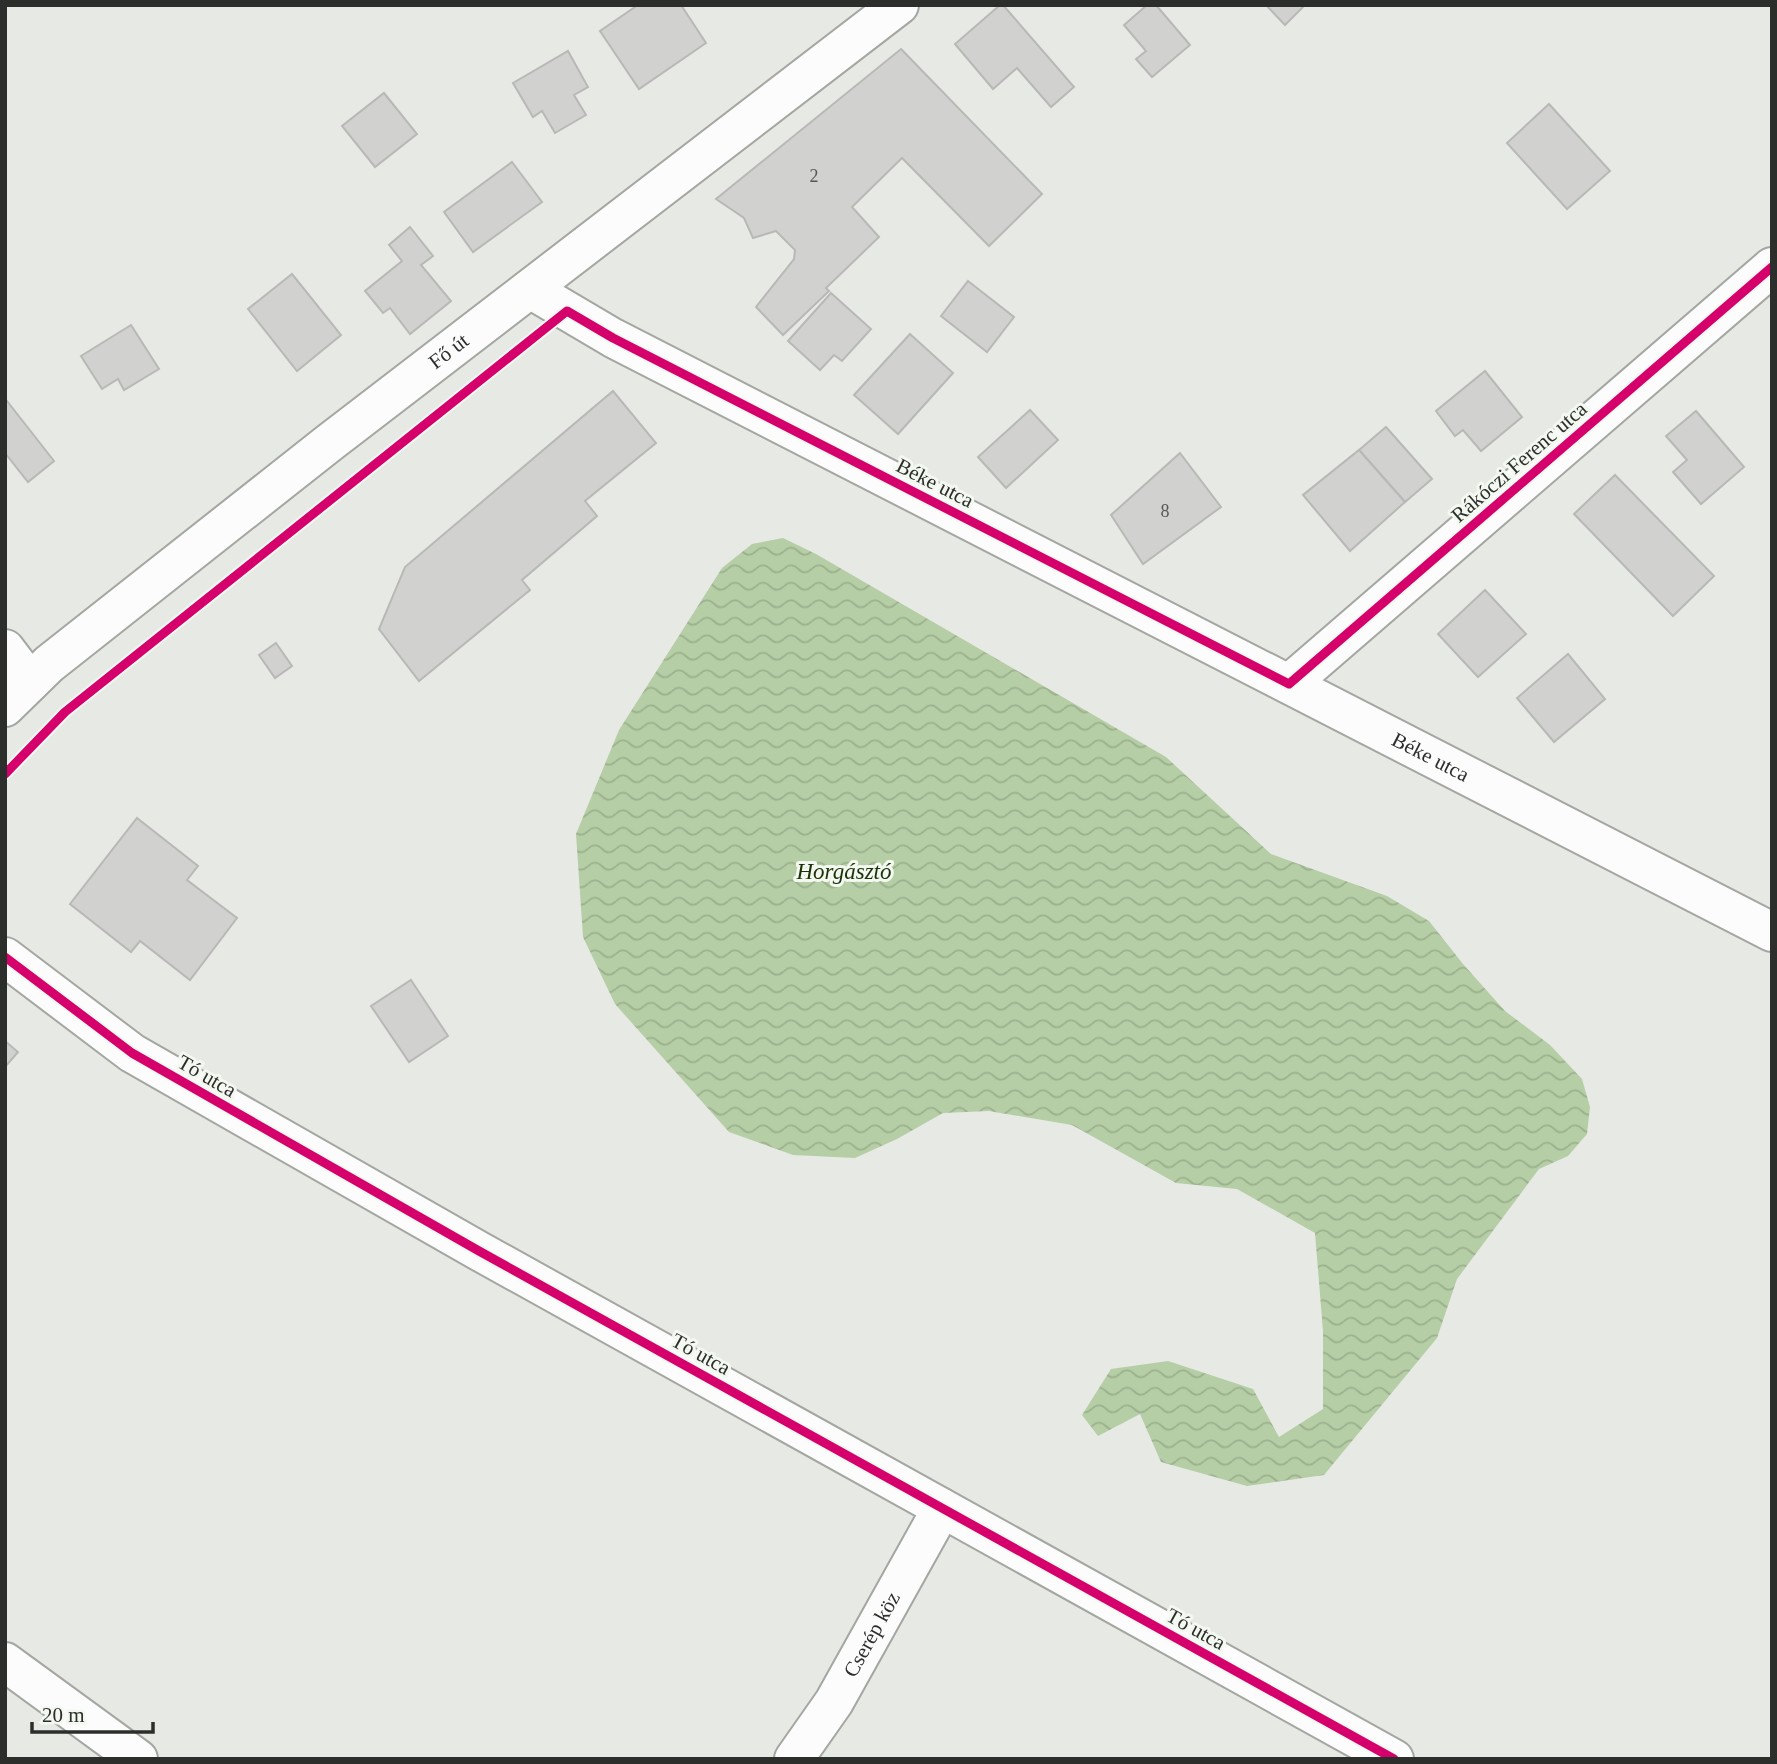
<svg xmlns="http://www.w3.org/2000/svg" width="1777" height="1764" font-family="'Times New Roman',serif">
	<defs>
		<pattern id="water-waves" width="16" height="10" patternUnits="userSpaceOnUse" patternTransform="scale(1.75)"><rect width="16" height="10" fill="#b5cea5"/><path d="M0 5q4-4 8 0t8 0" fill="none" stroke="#9cb18e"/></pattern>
	</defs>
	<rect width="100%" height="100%" fill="#e7e9e5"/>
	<!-- water -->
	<polygon fill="url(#water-waves)" points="783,538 816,554 1166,757 1271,854 1387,896 1429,921 1463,964 1505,1011 1550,1045 1582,1079 1590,1107 1587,1134 1568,1156 1539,1169 1457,1279 1437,1338 1324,1475 1247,1486 1161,1462 1140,1414 1098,1436 1082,1415 1111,1369 1168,1361 1253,1389 1279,1437 1323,1409 1323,1331 1315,1233 1237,1189 1176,1183 1072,1125 989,1111 943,1113 897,1139 855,1158 793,1155 729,1132 615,1004 583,937 576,834 619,730 722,568 752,544"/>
	<!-- building -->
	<g fill="#d1d2cf" stroke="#b8b9b6" stroke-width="2">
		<polygon points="638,5 681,5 706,43 639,89 600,31"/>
		<polygon points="1000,5 1003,5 1074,87 1051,107 1017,68 993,89 955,44"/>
		<polygon points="1147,5 1156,5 1190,45 1152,77 1136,59 1146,51 1124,25"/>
		<polygon points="1266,5 1305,5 1285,25"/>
		<polygon points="901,49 1042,194 989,246 902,158 852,207 879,237 826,288 829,291 783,335 756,307 794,259 795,250 776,231 753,238 744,218 716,199"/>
		<polygon points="568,51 588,87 574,95 586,115 555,133 542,111 533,117 513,83"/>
		<polygon points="384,93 417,134 375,167 342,126"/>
		<polygon points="1549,104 1610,171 1567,209 1507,143"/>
		<polygon points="512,162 542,202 473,252 444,212"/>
		<polygon points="410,227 433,256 421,265 451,301 410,334 390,308 383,313 365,291 402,261 389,245"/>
		<polygon points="292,274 341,335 297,371 248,309"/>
		<polygon points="968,281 1014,317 987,352 941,316"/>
		<polygon points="831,293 871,329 842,361 834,355 820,370 788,341"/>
		<polygon points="131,325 159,369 124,390 118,379 102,389 81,356"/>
		<polygon points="910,334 953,373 898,434 854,395"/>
		<polygon points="1485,371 1522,417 1481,451 1463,430 1455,436 1436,411"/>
		<polygon points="613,391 656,443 585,501 597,516 522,580 530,590 419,681 379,629 405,567"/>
		<polygon points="7,401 54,461 28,482 5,453 5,402"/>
		<polygon points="1030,410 1058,440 1006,488 978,457"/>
		<polygon points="1696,411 1744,467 1701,504 1673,472 1687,460 1666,436"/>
		<polygon points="1386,427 1432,479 1405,502 1359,450"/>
		<polygon points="1359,450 1405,502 1350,551 1303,495"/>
		<polygon points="1180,453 1221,507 1143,564 1111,515"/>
		<polygon points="1615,475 1714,576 1673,616 1574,514"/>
		<polygon points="1485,590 1526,634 1478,677 1438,634"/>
		<polygon points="276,643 292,666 275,678 259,655"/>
		<polygon points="1568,654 1605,699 1554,742 1517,698"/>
		<polygon points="137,818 198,866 187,880 237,918 190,980 140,941 131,952 70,904"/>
		<polygon points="411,980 448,1036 409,1062 371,1006"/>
		<polygon points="5,1041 18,1052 5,1067"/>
	</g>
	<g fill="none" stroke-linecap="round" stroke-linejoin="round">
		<defs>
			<g id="minor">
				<path id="s1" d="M530 289 613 338 1772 932"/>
				<polyline points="5,649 30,682"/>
				<polyline points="1289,684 1772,267"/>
				<polyline points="5,957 132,1053 479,1251 1394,1759"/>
				<polyline points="5,1662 138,1759"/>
				<path id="s2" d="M794 1759 834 1702 936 1519 940 1507"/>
			</g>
			<g id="major">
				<path id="s3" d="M5 707 49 664 329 443 899 5"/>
			</g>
		</defs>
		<!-- minor casing -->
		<use href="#minor" stroke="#a4a6a2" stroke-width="42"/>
		<!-- major casing -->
		<use href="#major" stroke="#a4a6a2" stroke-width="42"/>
		<!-- minor -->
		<use href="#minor" stroke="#fbfcfb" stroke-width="38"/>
		<!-- major -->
		<use href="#major" stroke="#fbfcfb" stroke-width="38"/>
		<defs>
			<g id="cycleway">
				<polyline points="5,774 65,712 567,311 613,338 1289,684 1772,267"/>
				<polyline points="5,957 132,1053 479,1251 1394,1759"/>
			</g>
		</defs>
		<!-- cycleway casing -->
		<use href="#cycleway" stroke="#f3f8f0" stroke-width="13"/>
		<!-- cycleway -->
		<use href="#cycleway" stroke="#d6006c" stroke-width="9"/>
	</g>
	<g text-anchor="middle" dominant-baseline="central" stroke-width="6" stroke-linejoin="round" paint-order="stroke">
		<!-- number labels -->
		<g font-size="18" fill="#565855">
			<text x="814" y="176">2</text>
			<text x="1165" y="511">8</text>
		</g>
		<!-- street labels -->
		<g font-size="21" fill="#2c2e2b" stroke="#f3f8f0">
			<text stroke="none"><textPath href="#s3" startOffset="569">Fő út</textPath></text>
			<text transform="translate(1519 462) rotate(-41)">Rákóczi Ferenc utca</text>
			<text transform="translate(935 483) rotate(27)">Béke utca</text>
			<text stroke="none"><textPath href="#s1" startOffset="1015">Béke utca</textPath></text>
			<text transform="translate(207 1076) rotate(30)">Tó utca</text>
			<text transform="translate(701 1354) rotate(29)">Tó utca</text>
			<text transform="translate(1196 1629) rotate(29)">Tó utca</text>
			<text stroke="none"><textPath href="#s2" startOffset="147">Cserép köz</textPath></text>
		</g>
		<!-- water labels -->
		<g font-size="23" font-style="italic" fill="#1c3208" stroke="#f3f8f0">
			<text x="844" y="871">Horgásztó</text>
		</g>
	</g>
	<!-- border -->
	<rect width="1777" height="1764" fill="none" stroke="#2c2e2b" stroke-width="14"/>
	<!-- scale -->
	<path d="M32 1722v10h121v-10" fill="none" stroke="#2c2e2b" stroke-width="3.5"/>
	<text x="42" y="1722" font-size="21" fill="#2c2e2b" stroke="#f3f8f0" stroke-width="5" paint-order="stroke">20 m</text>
</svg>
